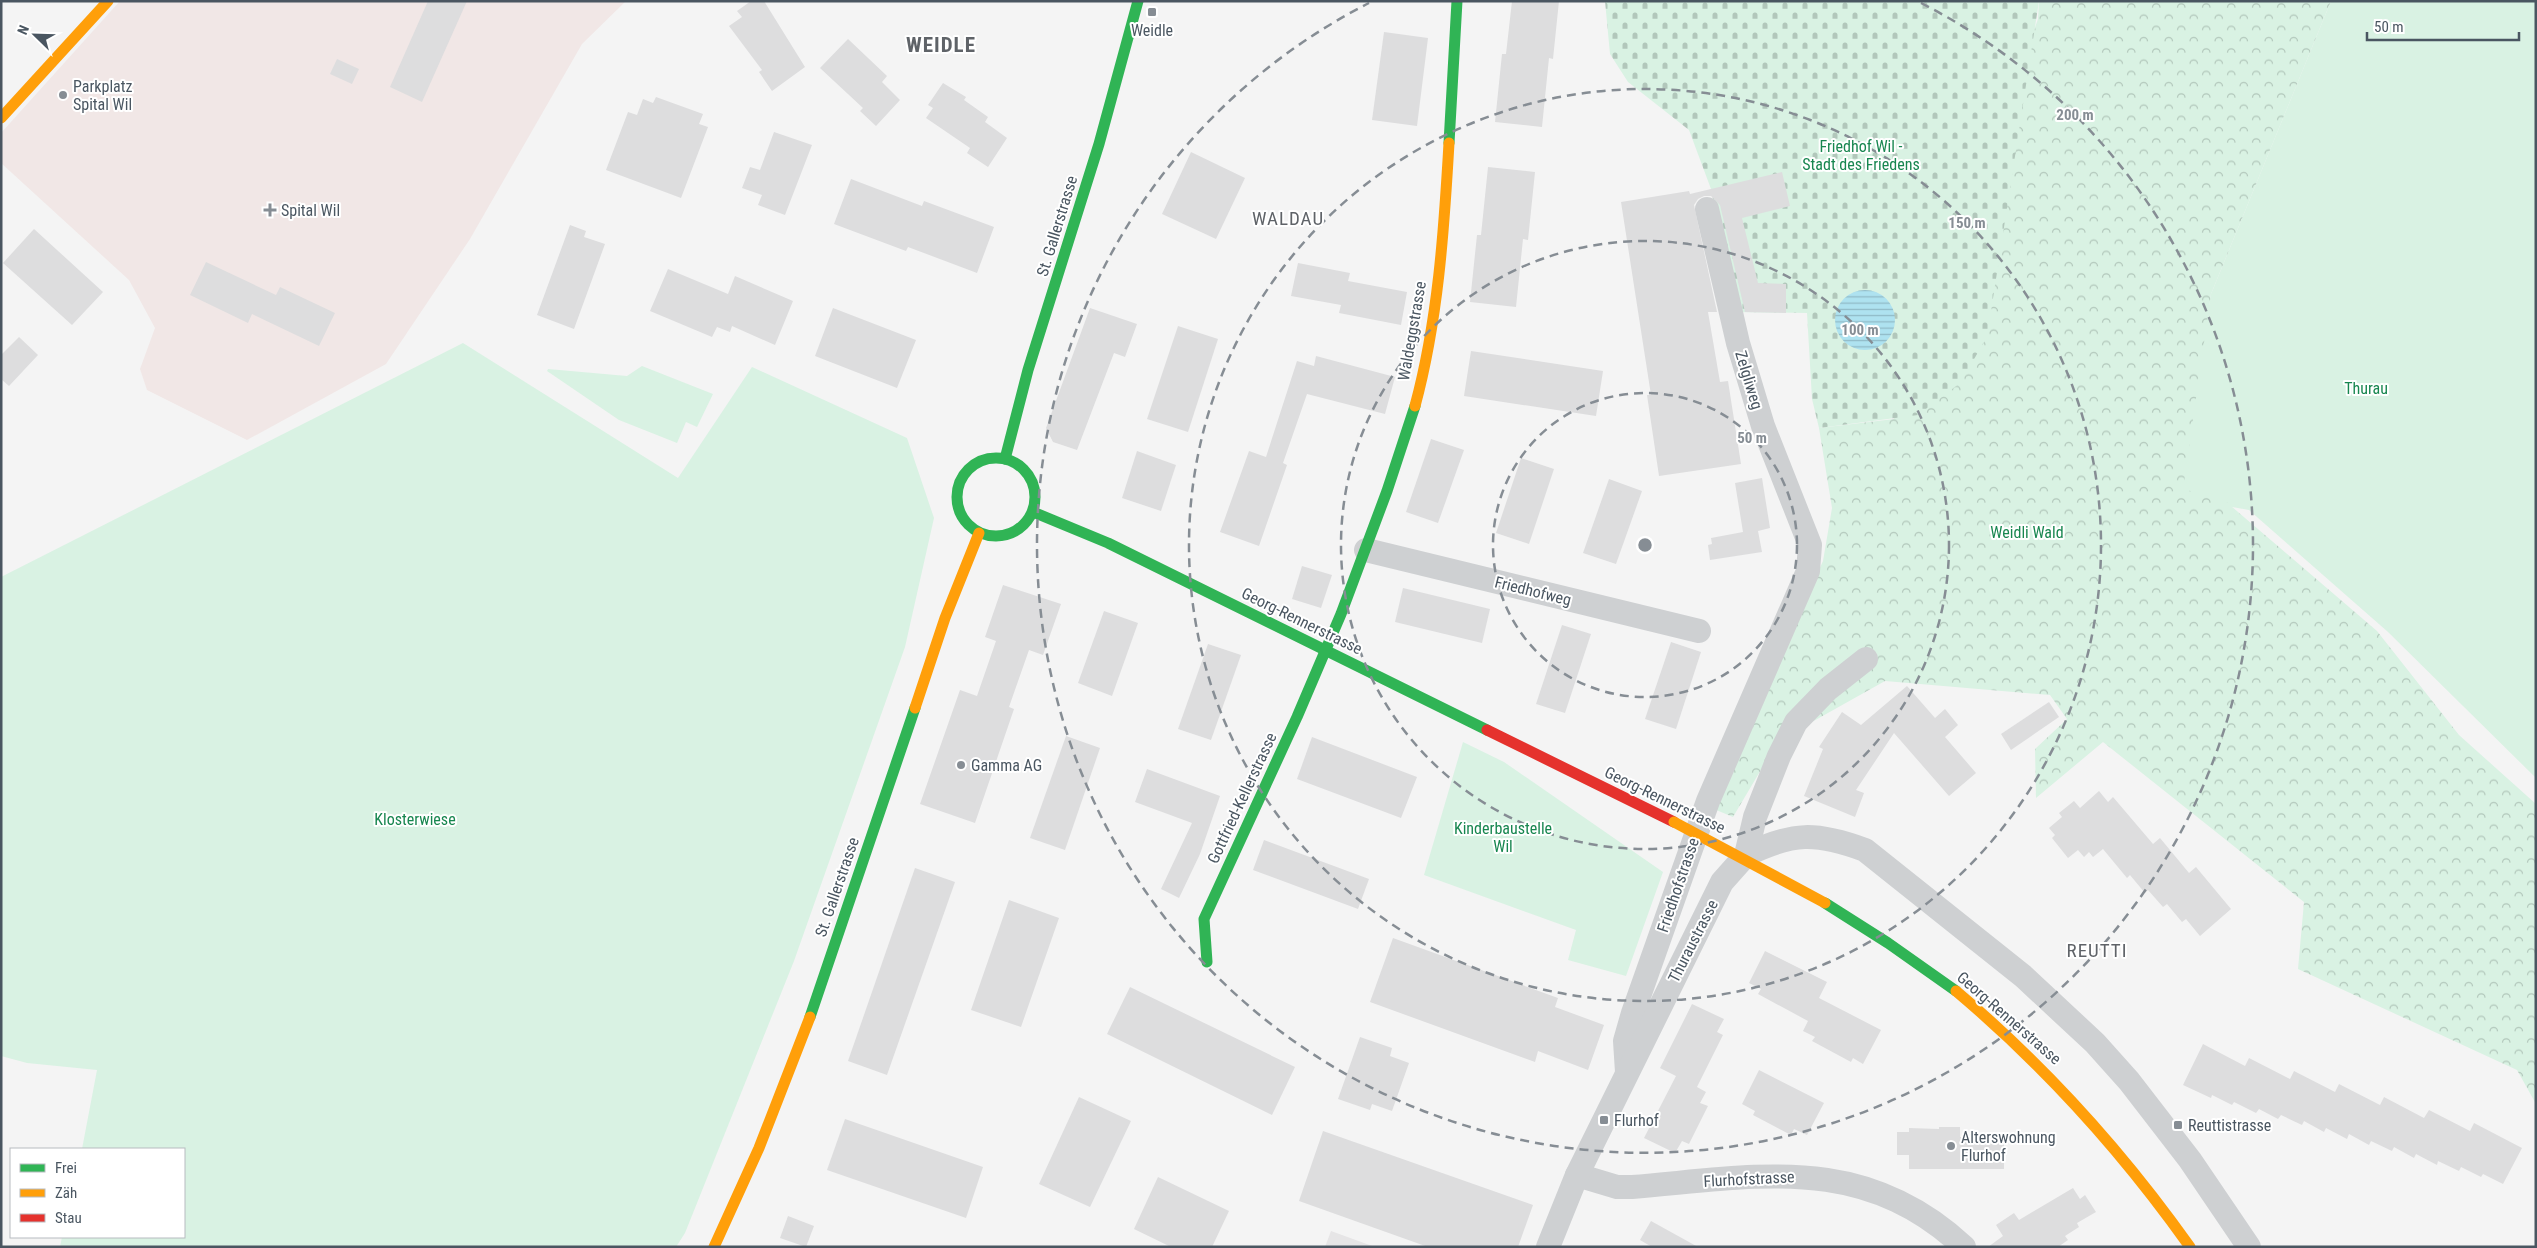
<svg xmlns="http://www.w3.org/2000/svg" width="2537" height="1248" font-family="'Roboto Condensed',sans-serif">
	<defs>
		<pattern id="forest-crowns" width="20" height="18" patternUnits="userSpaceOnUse" patternTransform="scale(1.25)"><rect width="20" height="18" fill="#d9f2e3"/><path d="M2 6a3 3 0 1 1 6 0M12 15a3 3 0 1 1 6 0" fill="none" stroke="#b2c7bb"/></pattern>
		<pattern id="cemetery-stones" width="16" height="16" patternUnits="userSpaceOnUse" patternTransform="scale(1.25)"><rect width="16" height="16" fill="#d9f2e3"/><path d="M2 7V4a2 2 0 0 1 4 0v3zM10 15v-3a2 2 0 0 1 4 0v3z" fill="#b2c7bb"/></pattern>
		<pattern id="water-rules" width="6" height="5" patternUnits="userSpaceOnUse" patternTransform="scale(1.25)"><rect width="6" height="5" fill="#aee2f0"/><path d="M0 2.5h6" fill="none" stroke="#90bac6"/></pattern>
	</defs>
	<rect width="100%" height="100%" fill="#f4f4f4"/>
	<!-- education -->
	<polygon fill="#e6e5e6" points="1331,1231 1375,1247 1325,1247"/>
	<!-- medical -->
	<polygon fill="#f1e7e6" points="120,1 626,1 582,44 470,239 386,364 247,440 147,390 140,369 155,328 129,280 1,163 1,133"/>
	<!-- green -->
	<g fill="#d9f2e3">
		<polygon points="2331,1 2536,1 2536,778 2388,632 2249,510 2176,497 2211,294"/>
		<polygon points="463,343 678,478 752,367 907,438 934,518 905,647 794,961 685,1233 676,1247 60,1247 62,1237 184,1237 184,1149 82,1149 97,1070 27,1063 1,1056 1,577"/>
		<polygon points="642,366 713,394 697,427 686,422 677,443 619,420 547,371 548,369 627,376"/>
		<polygon points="1463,742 1504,762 1663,872 1626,976 1568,960 1576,930 1424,875"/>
	</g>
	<!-- forest -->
	<polygon fill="url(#forest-crowns)" points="2039,1 2331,1 2211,294 2183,489 2224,500 2377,631 2459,735 2536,804 2536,1104 2517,1070 2298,969 2304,902 2103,742 2036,798 2035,749 2067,719 2050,695 1885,681 1778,741 1733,817 1709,807 1823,561 1832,508 1819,428 1894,419 2038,19"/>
	<!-- cemetery -->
	<polygon fill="url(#cemetery-stones)" points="1605,1 2039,1 1987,337 1960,383 1918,415 1819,428 1812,399 1807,313 1735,312 1711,189 1689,130 1628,82 1610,54"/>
	<!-- water -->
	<circle fill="url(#water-rules)" cx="1865" cy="320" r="30"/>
	<!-- building -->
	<g fill="#ddddde">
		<polygon points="428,1 467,1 422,102 390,87"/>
		<polygon points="751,1 764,1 805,67 772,91 759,72 762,70 729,26 742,17 737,11"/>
		<polygon points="1512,1 1559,1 1553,59 1549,58 1542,127 1495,122 1502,54 1506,54"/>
		<polygon points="1384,32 1428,38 1417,126 1372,120"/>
		<polygon points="848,39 887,76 882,82 900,100 876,126 860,111 863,108 820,68"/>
		<polygon points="337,59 359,69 352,84 330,74"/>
		<polygon points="943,83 966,97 964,100 988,117 985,122 1007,138 988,167 967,153 970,148 926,118 933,108 928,105"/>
		<polygon points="656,97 703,114 699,124 708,127 681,198 606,170 628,112 637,115 643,99 653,103"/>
		<polygon points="774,132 812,145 785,215 758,205 762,195 742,188 750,167 760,170"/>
		<polygon points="1191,152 1245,178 1216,239 1162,214"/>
		<polygon points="1488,167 1535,172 1528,240 1523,239 1516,307 1470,302 1477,235 1481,235"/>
		<polygon points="1782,172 1790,206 1742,218 1758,283 1786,284 1786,313 1745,312 1720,205 1711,196 1704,196 1698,199 1694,205 1717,312 1708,312 1720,382 1728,381 1741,464 1659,476 1647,395 1651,395 1621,202 1689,191 1690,194"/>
		<polygon points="851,179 922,206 924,201 994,227 977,273 908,247 906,251 834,224"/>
		<polygon points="570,225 586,231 584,237 605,244 574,329 537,315"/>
		<polygon points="34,229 103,292 72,325 3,263"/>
		<polygon points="206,262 276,295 280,287 335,313 319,346 252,314 248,323 190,295"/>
		<polygon points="1298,263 1350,273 1348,281 1407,292 1401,325 1339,313 1341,305 1291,296"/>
		<polygon points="668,269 728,294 735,276 793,301 775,345 732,326 730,332 717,327 712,337 650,311"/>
		<polygon points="833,308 916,340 897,388 815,356"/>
		<polygon points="1090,308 1137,324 1125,357 1114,353 1077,450 1053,442 1046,428"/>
		<polygon points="1178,326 1218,339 1188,432 1147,419"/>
		<polygon points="19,337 38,355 9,386 1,379 1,355"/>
		<polygon points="1471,351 1603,371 1596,416 1464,396"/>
		<polygon points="1316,356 1395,377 1385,414 1307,394 1283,463 1287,465 1259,546 1220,532 1249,451 1266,457 1297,361 1314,366"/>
		<polygon points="1431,439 1464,450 1438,523 1406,512"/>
		<polygon points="1137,451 1176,465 1161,511 1122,498"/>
		<polygon points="1521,458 1554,469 1529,544 1496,533"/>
		<polygon points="1762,478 1770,528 1758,531 1762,552 1710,560 1708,545 1712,544 1711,538 1743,532 1735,483"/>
		<polygon points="1609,479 1642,491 1616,564 1583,553"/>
		<polygon points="1302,566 1332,575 1321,608 1292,599"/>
		<polygon points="1003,585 1061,604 1043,655 1029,650 1009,707 1014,709 975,823 920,804 960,690 977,696 996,641 985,637"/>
		<polygon points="1403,588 1490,609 1482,643 1395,622"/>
		<polygon points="1104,611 1138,623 1112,696 1078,683"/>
		<polygon points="1562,625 1591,634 1565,713 1536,704"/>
		<polygon points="1671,642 1701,652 1676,729 1645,719"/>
		<polygon points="1208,644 1241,655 1211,740 1178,729"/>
		<polygon points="1907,686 1935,718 1945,709 1958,725 1945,737 1976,773 1949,796 1894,733 1856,790 1864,793 1855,817 1804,796 1823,749 1819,747 1842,712 1861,725"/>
		<polygon points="2049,702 2059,717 2011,750 2001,734"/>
		<polygon points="1066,736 1100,748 1065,850 1030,838"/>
		<polygon points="1312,737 1417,777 1401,818 1297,779"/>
		<polygon points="1147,769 1220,796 1200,854 1179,898 1161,889 1192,823 1135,802"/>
		<polygon points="2099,791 2108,802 2113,797 2153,844 2160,838 2189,873 2196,867 2231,909 2200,936 2186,919 2182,922 2167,904 2163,907 2148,890 2145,893 2130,875 2127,878 2103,849 2093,857 2089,852 2084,857 2078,850 2068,858 2052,838 2055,835 2049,828 2062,817 2059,813 2074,801 2080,808"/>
		<polygon points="1264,840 1369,879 1358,909 1253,870"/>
		<polygon points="915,868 955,882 887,1075 848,1061"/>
		<polygon points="1009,900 1059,918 1021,1027 971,1010"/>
		<polygon points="1393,938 1558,998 1555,1007 1604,1025 1588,1070 1538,1051 1535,1062 1370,1002"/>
		<polygon points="1765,951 1827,982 1819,998 1881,1030 1863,1064 1853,1058 1851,1062 1812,1041 1815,1037 1803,1031 1808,1021 1758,994 1761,989 1749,983"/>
		<polygon points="1130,987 1295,1067 1272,1115 1107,1034"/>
		<polygon points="1692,1004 1724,1019 1717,1032 1723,1035 1697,1087 1706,1092 1700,1103 1708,1106 1689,1144 1682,1141 1675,1153 1644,1138 1676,1076 1660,1068"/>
		<polygon points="1360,1037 1392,1048 1390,1056 1409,1063 1392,1111 1372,1104 1370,1110 1338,1099"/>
		<polygon points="2203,1044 2245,1066 2249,1058 2290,1079 2294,1071 2335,1092 2339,1084 2380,1105 2384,1097 2424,1118 2429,1110 2470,1131 2474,1123 2522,1148 2503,1184 2483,1174 2481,1177 2461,1167 2459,1171 2438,1161 2437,1165 2416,1154 2414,1158 2394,1147 2392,1151 2371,1141 2369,1145 2349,1134 2347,1139 2326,1128 2324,1132 2304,1121 2302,1125 2281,1115 2278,1119 2259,1109 2256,1113 2234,1102 2232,1105 2212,1095 2211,1098 2183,1085"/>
		<polygon points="1759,1070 1824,1103 1807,1135 1794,1129 1791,1135 1753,1115 1755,1111 1742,1104"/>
		<polygon points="1079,1097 1131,1121 1090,1207 1039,1184"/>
		<polygon points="845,1119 983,1167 966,1218 827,1170"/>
		<polygon points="1939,1127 1960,1127 1960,1137 2004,1138 2004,1169 1909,1169 1909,1155 1897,1155 1897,1132 1909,1132 1909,1128 1939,1129"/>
		<polygon points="1323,1131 1533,1205 1518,1247 1428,1247 1299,1201"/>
		<polygon points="1158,1177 1229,1211 1212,1247 1171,1247 1134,1229"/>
		<polygon points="2073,1188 2080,1199 2085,1195 2096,1212 2077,1223 2079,1227 2065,1236 2068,1240 2058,1247 1988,1247 2003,1236 1996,1225 2014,1213 2019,1220"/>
		<polygon points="788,1216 814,1226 806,1247 780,1238"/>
		<polygon points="1651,1221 1698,1247 1652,1247 1640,1240"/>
	</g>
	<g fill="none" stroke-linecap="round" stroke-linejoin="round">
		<!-- street -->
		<g stroke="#ced0d2" stroke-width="24">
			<polyline points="1366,550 1699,631"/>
			<path d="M1746 855C1793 832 1816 832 1865 850L2023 976 2095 1043 2129 1081 2190 1160 2249 1247"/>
			<polyline points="1627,1072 1625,1041 1633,1013 1708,801 1808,571 1810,545 1763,426 1738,343 1707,209"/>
			<path d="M1577 1175 1617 1187H1632C1757 1177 1862 1152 1964 1247"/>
			<polyline points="1548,1247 1577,1175 1722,882 1746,855 1755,817 1779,756 1796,722 1828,689 1866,659"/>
		</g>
		<!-- fast -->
		<g stroke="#30b455" stroke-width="11">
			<polyline points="1449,143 1457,1"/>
			<circle cx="996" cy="497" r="39"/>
			<polyline points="1005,459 1028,370 1099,144 1138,1"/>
			<polyline points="1033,512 1108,543 1487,730"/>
			<polyline points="1825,903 1888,943 1956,991"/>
			<polyline points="1207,962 1204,919 1297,717 1341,614 1387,491 1415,406"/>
			<polyline points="810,1017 915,708"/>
		</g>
		<!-- slow -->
		<g stroke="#ff9f0a" stroke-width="11">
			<polyline points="1,118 108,1"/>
			<path d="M1415 406C1438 321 1444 231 1449 143"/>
			<polyline points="915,708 945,618 979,533"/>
			<path d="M1956 991C2046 1067 2122 1151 2190 1247"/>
			<polyline points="714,1247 759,1148 810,1017"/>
		</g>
		<!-- jam -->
		<polyline stroke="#e5322d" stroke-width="11" points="1487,730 1674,822"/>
		<!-- slow-bridge -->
		<polyline stroke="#ff9f0a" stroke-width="11" points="1674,822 1825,903"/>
	</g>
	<!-- distance rings -->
	<g fill="none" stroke="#868d94" stroke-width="2.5" stroke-dasharray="9 6">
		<circle cx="1645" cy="545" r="152"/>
		<circle cx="1645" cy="545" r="304"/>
		<circle cx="1645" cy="545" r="456"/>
		<path d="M1921 3A608 608 0 1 1 1369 3"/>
	</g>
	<!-- markers -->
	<g fill="#868d94" stroke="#fff" stroke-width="2">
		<rect x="1147" y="7" width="10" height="10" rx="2.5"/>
		<circle cx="63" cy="95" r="5"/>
		<path d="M267.5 202.5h5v5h5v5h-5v5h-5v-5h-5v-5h5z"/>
		<circle cx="961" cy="765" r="5"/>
		<rect x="1599" y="1115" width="10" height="10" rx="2.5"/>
		<rect x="2173" y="1120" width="10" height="10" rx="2.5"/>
		<circle cx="1951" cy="1146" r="5"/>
	</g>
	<g text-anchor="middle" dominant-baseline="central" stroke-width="4" stroke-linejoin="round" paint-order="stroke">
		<!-- poi labels -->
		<g font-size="16" fill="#4a5661" stroke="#fff" text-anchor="start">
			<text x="1152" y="30" text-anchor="middle">Weidle</text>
			<text x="73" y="86">Parkplatz<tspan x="73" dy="18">Spital Wil</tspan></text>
			<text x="281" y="210">Spital Wil</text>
			<text x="971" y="765">Gamma AG</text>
			<text x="1614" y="1120">Flurhof</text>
			<text x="2188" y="1125">Reuttistrasse</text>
			<text x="1961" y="1137">Alterswohnung<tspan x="1961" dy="18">Flurhof</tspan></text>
		</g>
		<!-- park labels -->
		<g font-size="16" fill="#17864f" stroke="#fff">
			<text x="1861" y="146">Friedhof Wil -<tspan x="1861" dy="18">Stadt des Friedens</tspan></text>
			<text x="2366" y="388">Thurau</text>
			<text x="2027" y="532">Weidli Wald</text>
			<text x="415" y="819">Klosterwiese</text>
			<text x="1503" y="828">Kinderbaustelle<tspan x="1503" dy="18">Wil</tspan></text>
		</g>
		<!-- street labels -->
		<g font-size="16" fill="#4a5661" stroke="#fff">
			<text transform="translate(1057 226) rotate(-73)">St. Gallerstrasse</text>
			<text transform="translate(1412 331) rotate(-80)">Waldeggstrasse</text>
			<text transform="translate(1749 380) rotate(73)">Zelgliweg</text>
			<text transform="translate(1533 591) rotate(14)">Friedhofweg</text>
			<text transform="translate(1302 621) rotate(26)">Georg-Rennerstrasse</text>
			<text transform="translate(1242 798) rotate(-65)">Gottfried-Kellerstrasse</text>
			<text transform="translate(1665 800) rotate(26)">Georg-Rennerstrasse</text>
			<text transform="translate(1678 885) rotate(-71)">Friedhofstrasse</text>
			<text transform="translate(837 887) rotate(-71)">St. Gallerstrasse</text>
			<text transform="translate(1693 941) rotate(-63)">Thuraustrasse</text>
			<text transform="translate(2009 1018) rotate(41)">Georg-Rennerstrasse</text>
			<text transform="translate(1749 1179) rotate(-3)">Flurhofstrasse</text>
		</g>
		<!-- quarter labels -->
		<g font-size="19" letter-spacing="1" fill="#5f6368" stroke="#fff">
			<text x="1288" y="218">WALDAU</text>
			<text x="2097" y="950">REUTTI</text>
		</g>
		<!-- district labels -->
		<g font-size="21" font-weight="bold" letter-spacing="1" fill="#5f6368" stroke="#fff">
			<text x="941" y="45">WEIDLE</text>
		</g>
	</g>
	<circle cx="1645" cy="545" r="8" fill="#868d94" stroke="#fff" stroke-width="2.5"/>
	<g font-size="15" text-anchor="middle" font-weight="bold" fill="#868d94" stroke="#fff" stroke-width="4" stroke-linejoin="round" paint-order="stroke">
		<text x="2075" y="120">200 m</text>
		<text x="1967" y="228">150 m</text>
		<text x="1860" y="335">100 m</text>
		<text x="1752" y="443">50 m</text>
	</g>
	<!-- border -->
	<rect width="2537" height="1248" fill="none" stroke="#4a5661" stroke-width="5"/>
	<!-- legend -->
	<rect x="10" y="1148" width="175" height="90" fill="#ffffff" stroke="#b7bbc0"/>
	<rect x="20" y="1164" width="25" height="8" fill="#30b455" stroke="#b7bbc0"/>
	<text x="55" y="1173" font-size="15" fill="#4a5661">Frei</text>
	<rect x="20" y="1189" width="25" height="8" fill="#ff9f0a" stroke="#b7bbc0"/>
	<text x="55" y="1198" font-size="15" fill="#4a5661">Zäh</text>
	<rect x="20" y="1214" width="25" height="8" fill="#e5322d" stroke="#b7bbc0"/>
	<text x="55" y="1223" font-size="15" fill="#4a5661">Stau</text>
	<!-- north arrow -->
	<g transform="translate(35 35) rotate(293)" stroke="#ffffff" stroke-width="4" paint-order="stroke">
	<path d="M0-4L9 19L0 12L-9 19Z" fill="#4a5661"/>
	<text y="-8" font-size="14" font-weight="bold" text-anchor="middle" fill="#4a5661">N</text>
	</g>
	<!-- scale -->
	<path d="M2367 32v8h152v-8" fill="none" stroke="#4a5661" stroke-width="2.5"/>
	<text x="2374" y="32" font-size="15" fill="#4a5661" stroke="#ffffff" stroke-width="4" paint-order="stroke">50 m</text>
</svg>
